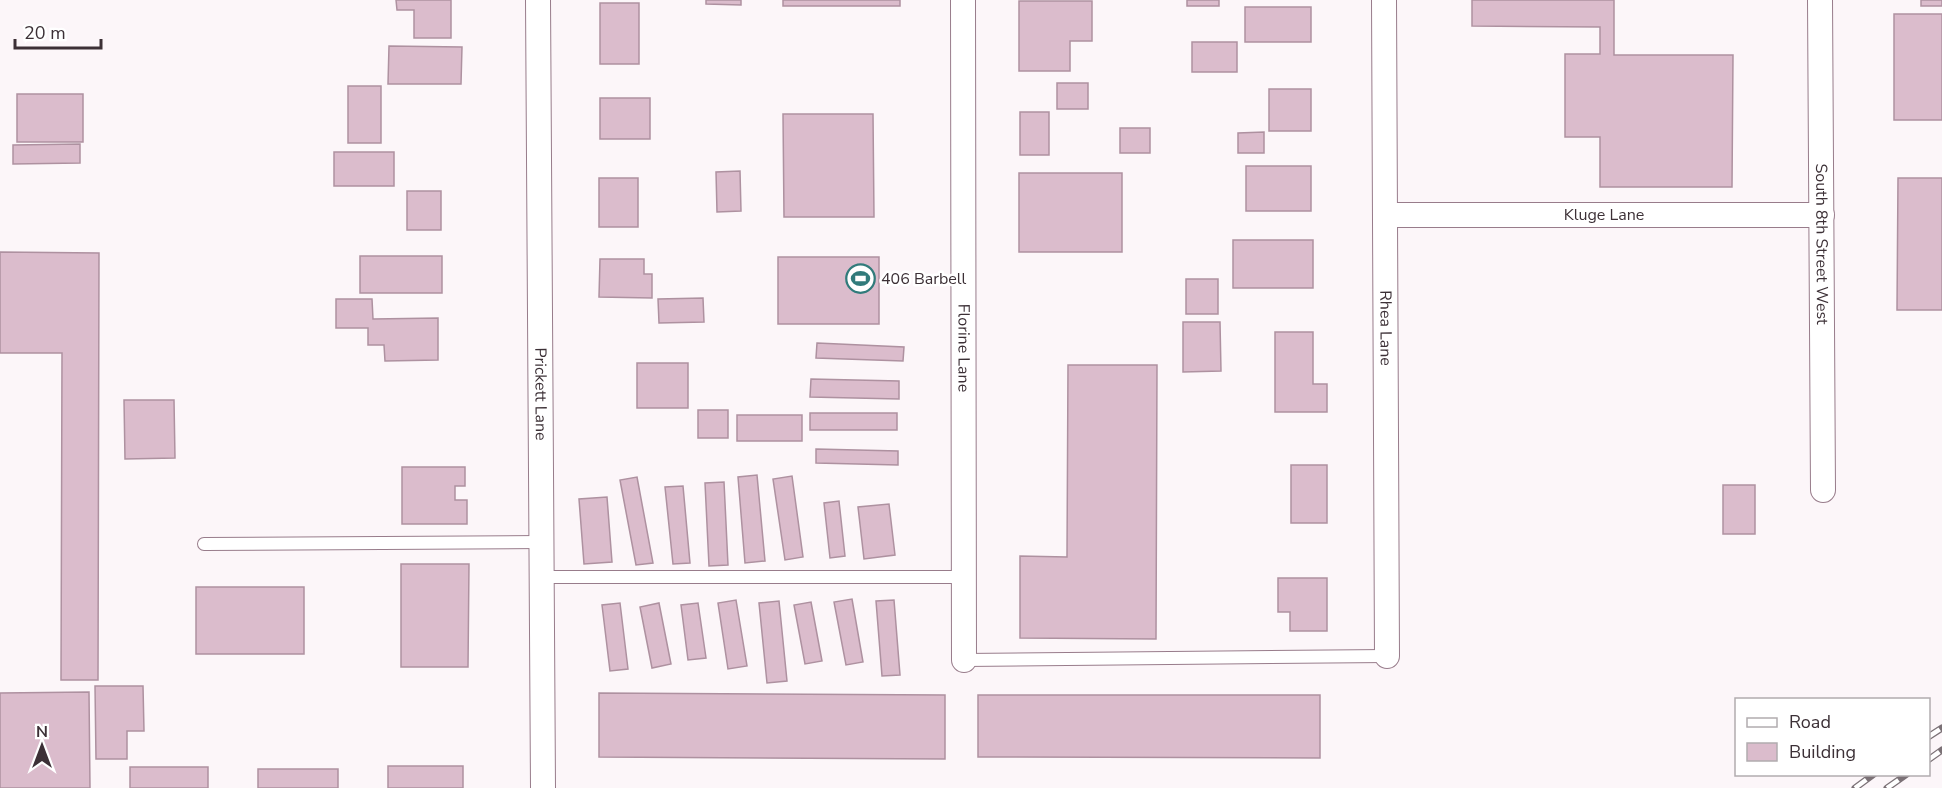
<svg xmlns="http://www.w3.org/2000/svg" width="1942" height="788" font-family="'Nunito Sans',sans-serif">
	<rect width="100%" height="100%" fill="#fcf6f9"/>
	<!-- building -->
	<g fill="#dbbccc" stroke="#ae91a0" stroke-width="1.5">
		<polygon points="396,0 451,0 451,38 414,38 414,10 397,10"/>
		<polygon points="706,0 741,0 741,5 706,4"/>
		<rect x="783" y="0" width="117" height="6"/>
		<rect x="1187" y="0" width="32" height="6"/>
		<polygon points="1472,0 1614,0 1614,55 1733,55 1732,187 1600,187 1600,137 1565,137 1565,54 1600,54 1600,27 1472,26"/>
		<rect x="1921" y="0" width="21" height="6"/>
		<polygon points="1019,1 1092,1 1092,41 1070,41 1070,71 1019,71"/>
		<rect x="600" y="3" width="39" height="61"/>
		<rect x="1245" y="7" width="66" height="35"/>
		<rect x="1894" y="14" width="48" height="106"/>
		<rect x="1192" y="42" width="45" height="30"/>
		<polygon points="389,46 462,47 461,84 388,84"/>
		<rect x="1057" y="83" width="31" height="26"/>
		<rect x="348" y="86" width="33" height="57"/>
		<rect x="1269" y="89" width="42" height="42"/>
		<rect x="17" y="94" width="66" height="48"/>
		<rect x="600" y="98" width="50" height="41"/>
		<rect x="1020" y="112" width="29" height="43"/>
		<polygon points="783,114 873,114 874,217 784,217"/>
		<rect x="1120" y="128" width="30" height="25"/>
		<polygon points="1264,132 1264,153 1238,153 1238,133"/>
		<polygon points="80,144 80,163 13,164 13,145"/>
		<rect x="334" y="152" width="60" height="34"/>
		<rect x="1246" y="166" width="65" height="45"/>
		<polygon points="740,171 741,211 717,212 716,172"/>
		<rect x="1019" y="173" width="103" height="79"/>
		<rect x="599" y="178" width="39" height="49"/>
		<polygon points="1898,178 1942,178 1942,310 1897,310"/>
		<rect x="407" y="191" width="34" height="39"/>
		<rect x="1233" y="240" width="80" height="48"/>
		<polygon points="0,252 99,253 98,680 61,680 62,353 0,353"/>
		<rect x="360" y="256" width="82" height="37"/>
		<rect x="778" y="257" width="101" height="67"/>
		<polygon points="600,259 644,259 644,274 652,274 652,298 599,297"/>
		<rect x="1186" y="279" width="32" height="35"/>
		<polygon points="703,298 704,322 659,323 658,299"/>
		<polygon points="336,299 372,299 373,319 438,318 438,360 385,361 384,345 368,345 368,328 336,328"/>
		<polygon points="1183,322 1220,322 1221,371 1183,372"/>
		<polygon points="1275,332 1313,332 1313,384 1327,384 1327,412 1275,412"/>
		<polygon points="817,343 904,347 903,361 816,358"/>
		<rect x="637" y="363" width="51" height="45"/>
		<polygon points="1068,365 1157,365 1156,639 1020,638 1020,556 1067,557"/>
		<polygon points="811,379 899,381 899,399 810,397"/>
		<polygon points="124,400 174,400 175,458 125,459"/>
		<rect x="698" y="410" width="30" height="28"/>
		<rect x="810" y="413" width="87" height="17"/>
		<rect x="737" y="415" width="65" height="26"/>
		<polygon points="816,449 898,451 898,465 816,463"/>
		<rect x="1291" y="465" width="36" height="58"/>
		<polygon points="402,467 465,467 465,486 455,486 455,500 467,500 467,524 402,524"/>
		<polygon points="757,475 765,561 745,563 738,477"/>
		<polygon points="792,476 803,557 785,560 773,479"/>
		<polygon points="637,477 653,563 636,565 620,480"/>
		<polygon points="724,482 728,565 709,566 705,483"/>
		<rect x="1723" y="485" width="32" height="49"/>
		<polygon points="683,486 690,563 673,564 665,487"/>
		<polygon points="607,497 612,562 584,564 579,499"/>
		<polygon points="839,501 845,556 830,558 824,503"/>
		<polygon points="889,504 895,555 864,559 858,507"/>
		<polygon points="401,564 469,564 468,667 401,667"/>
		<polygon points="1278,578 1327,578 1327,631 1290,631 1290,612 1278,612"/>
		<rect x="196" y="587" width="108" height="67"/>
		<polygon points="852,599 863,662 846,665 834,602"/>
		<polygon points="736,600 747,666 728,669 718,603"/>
		<polygon points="894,600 900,675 882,676 876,601"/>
		<polygon points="779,601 787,681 767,683 759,603"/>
		<polygon points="811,602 822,661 805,664 794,605"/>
		<polygon points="620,603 628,669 610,671 602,605"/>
		<polygon points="659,603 671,664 652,668 640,607"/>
		<polygon points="698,603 706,658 688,660 681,605"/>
		<polygon points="95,686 143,686 144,731 127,731 127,759 96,759"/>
		<polygon points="89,692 90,788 0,788 0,693"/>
		<polygon points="599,693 945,695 945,759 599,757"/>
		<polygon points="978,695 1320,695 1320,758 978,757"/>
		<rect x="388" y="766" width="75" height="22"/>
		<rect x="130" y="767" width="78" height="21"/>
		<rect x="258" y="769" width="80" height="19"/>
	</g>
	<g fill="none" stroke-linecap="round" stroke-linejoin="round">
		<defs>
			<g id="lane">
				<polyline points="204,544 542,542"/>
				<polyline points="542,577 964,577"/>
				<polyline points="964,660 1387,656"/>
			</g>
			<g id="street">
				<path id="s1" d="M538 0 543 788"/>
				<path id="s2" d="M963 0 964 660"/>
				<path id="s3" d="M1384 0 1387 656"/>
				<path id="s4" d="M1820 0 1823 490"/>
				<path id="s5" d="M1385 215H1822"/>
			</g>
		</defs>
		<!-- lane casing -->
		<use href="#lane" stroke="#987c8b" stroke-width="14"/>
		<!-- street casing -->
		<use href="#street" stroke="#987c8b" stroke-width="26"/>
		<!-- lane -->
		<use href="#lane" stroke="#fff" stroke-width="12"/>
		<!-- street -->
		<use href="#street" stroke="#fff" stroke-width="24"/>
		<defs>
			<g id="rail">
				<polyline points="1928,737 1942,728"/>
				<polyline points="1928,760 1942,750"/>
				<polyline points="1855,788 1874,774"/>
				<polyline points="1887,788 1907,774"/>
			</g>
		</defs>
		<!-- rail casing -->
		<use href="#rail" stroke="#7b7176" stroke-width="7"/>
		<!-- rail -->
		<use href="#rail" stroke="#fff" stroke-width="4.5" stroke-dasharray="14" stroke-linecap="butt"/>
	</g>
	<!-- icons -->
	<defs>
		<symbol id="stadium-ring" viewBox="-11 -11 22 22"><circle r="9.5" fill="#fff" stroke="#317b7b" stroke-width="1.5"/><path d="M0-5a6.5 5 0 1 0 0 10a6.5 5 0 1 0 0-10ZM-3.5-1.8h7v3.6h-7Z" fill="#317b7b"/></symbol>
	</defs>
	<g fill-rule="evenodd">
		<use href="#stadium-ring" x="844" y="262" width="33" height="33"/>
	</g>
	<g text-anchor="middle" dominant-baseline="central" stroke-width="5" stroke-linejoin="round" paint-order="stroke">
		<!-- street labels -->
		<g font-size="16" fill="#3c3036" stroke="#fff">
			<text stroke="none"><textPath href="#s5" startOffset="219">Kluge Lane</textPath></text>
			<text stroke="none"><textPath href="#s4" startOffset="244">South 8th Street West</textPath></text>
			<text stroke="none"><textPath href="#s3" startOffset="328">Rhea Lane</textPath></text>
			<text stroke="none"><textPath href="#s2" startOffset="348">Florine Lane</textPath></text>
			<text stroke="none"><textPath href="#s1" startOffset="394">Prickett Lane</textPath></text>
		</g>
		<!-- poi labels -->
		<g font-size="16" fill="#3c3036" stroke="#fff" text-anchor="start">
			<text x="881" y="279">406 Barbell</text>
		</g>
	</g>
	<!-- legend -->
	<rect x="1735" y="698" width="195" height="78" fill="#ffffff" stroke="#b1acaf" stroke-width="1.5"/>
	<rect x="1747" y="718" width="30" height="9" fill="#ffffff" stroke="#b1acaf" stroke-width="1.5"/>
	<text x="1789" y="728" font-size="18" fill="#3c3036">Road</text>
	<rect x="1747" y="743" width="30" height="18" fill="#dbbccc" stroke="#b1acaf" stroke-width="1.5"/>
	<text x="1789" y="758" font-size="18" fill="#3c3036">Building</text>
	<!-- north arrow -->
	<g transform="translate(42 746)" stroke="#ffffff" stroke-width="4.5" paint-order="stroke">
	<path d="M0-4.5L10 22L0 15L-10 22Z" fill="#3c3036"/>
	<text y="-9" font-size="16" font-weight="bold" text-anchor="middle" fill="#3c3036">N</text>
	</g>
	<!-- scale -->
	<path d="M15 39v9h86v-9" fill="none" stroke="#3c3036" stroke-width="3"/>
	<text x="24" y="39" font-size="18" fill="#3c3036" stroke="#ffffff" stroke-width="4.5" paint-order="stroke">20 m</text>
</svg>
